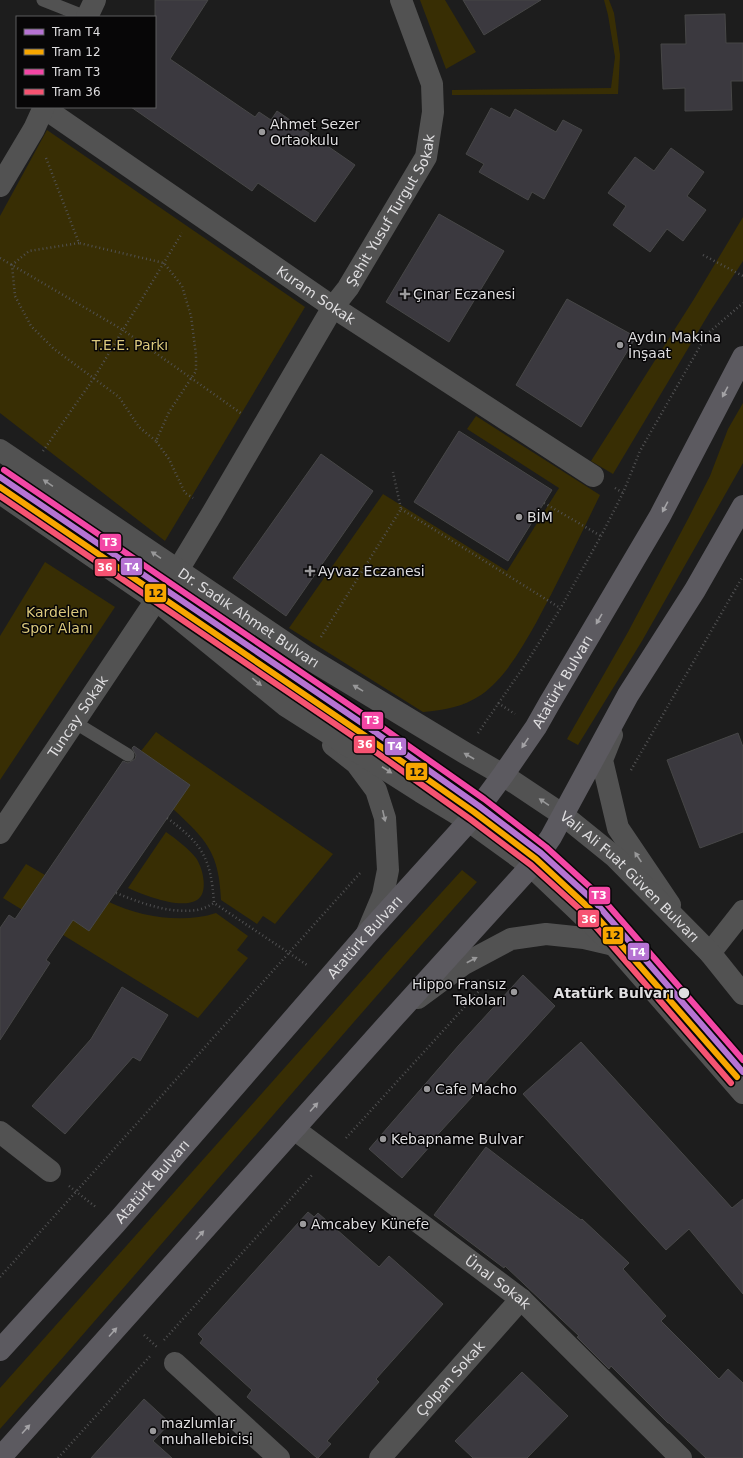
<svg xmlns="http://www.w3.org/2000/svg" width="743" height="1458" font-family="'DejaVu Sans',sans-serif">
	<rect width="100%" height="100%" fill="#1d1d1d"/>
	<!-- green -->
	<g fill="#382e04">
		<polygon points="420,0 445,0 476,52 446,69"/>
		<polygon points="604,0 609,0 614,13 620,55 618,94 452,95 452,90 611,88 615,57 608,15"/>
		<polygon points="47,130 305,307 165,541 0,413 0,216"/>
		<polygon points="743,217 743,261 711,310 613,474 591,461 694,299"/>
		<polygon points="743,403 743,463 642,641 578,745 567,739 628,632 688,519 710,476 728,429"/>
		<path d="M476 416 600 495C579 538 559 581 536 623 521 649 506 677 481 695 463 707 444 710 423 712L289 628 383 494 507 571 559 488 467 429Z"/>
		<polygon points="45,562 115,607 0,780 0,636"/>
		<path d="M156 732 333 854 275 924 263 916 257 924 221 900C219 853 207 840 173 809L190 785 141 751Z"/>
		<path d="M166 832C176 839 188 848 196 858 203 868 209 893 197 900 181 910 144 895 128 888Z"/>
		<path d="M26 864 45 875 33 892 89 931 109 902C140 917 183 924 216 913L248 936 237 950 248 958 198 1018 3 898Z"/>
		<path d="M462 870 477 882C316 1063 160 1248 0 1429V1388L391 948Z"/>
	</g>
	<!-- building -->
	<g fill="#3b393f" stroke="#474747">
		<polygon points="155,0 208,0 170,59 255,117 259,112 271,120 277,111 355,165 315,222 258,183 252,191 131,107 155,107"/>
		<polygon points="463,0 541,0 484,35"/>
		<polygon points="725,14 726,43 743,43 743,81 731,81 732,110 685,111 685,88 663,89 661,44 686,44 685,15"/>
		<polygon points="491,108 510,118 515,109 556,132 563,120 582,130 544,199 532,192 528,200 479,172 484,164 466,154"/>
		<polygon points="671,148 704,172 687,196 706,210 683,241 667,229 650,252 613,225 626,206 608,193 635,157 654,171"/>
		<polygon points="439,214 504,251 449,342 386,302"/>
		<polygon points="567,299 636,337 581,427 516,385"/>
		<polygon points="459,431 552,490 508,561 414,502"/>
		<polygon points="321,454 373,491 286,616 233,578"/>
		<polygon points="738,733 743,747 743,832 700,848 667,760"/>
		<polygon points="134,746 190,785 89,931 73,920 46,960 50,963 0,1040 0,928 9,915 15,919 123,761 128,763 135,759 136,755 132,748"/>
		<polygon points="523,975 555,1006 430,1143 431,1145 402,1178 369,1149 459,1045"/>
		<polygon points="122,987 168,1015 140,1061 133,1057 65,1134 32,1106 91,1039"/>
		<polygon points="581,1042 732,1208 743,1199 743,1294 689,1229 666,1250 523,1094"/>
		<polygon points="486,1147 581,1220 582,1219 629,1263 623,1269 666,1316 661,1321 719,1379 728,1369 743,1383 743,1458 706,1458 669,1423 668,1423 611,1366 609,1369 577,1337 579,1336 505,1266 504,1268 434,1215"/>
		<polygon points="308,1212 314,1217 318,1213 379,1267 389,1256 443,1304 376,1379 379,1382 327,1441 331,1444 318,1458 317,1458 247,1397 252,1390 200,1343 203,1339 198,1334"/>
		<polygon points="522,1372 568,1416 527,1458 473,1458 455,1441"/>
		<polygon points="144,1399 170,1423 153,1441 172,1458 91,1458"/>
	</g>
	<g fill="none" stroke-linecap="round" stroke-linejoin="round">
		<!-- path -->
		<g stroke="#515152" stroke-width="2.5" stroke-dasharray="1 3" stroke-linecap="butt">
			<polyline points="46,158 79,243 164,263 182,286 191,316 196,355 196,371 169,412 156,441 169,459 185,493 193,498"/>
			<polyline points="79,243 29,251 12,265 15,296 31,326 54,349 119,397 139,427 156,441"/>
			<polyline points="703,255 743,276"/>
			<polyline points="0,258 123,330 182,233"/>
			<polyline points="43,451 94,378 123,330 242,414"/>
			<polyline points="615,488 623,493"/>
			<polyline points="544,503 601,536"/>
			<polyline points="401,509 560,608"/>
			<polyline points="321,637 401,509 393,472"/>
			<polyline points="498,703 515,714"/>
			<polyline points="478,733 527,662 560,609 601,536 623,493 640,451 707,334 743,303"/>
			<polyline points="631,770 743,576"/>
			<path d="M167 818C203 844 211 859 214 903L307 965"/>
			<path d="M116 893C141 903 169 914 197 910 203 909 209 906 214 903"/>
			<polyline points="346,1138 489,980"/>
			<polyline points="69,1186 97,1208"/>
			<polyline points="0,1277 361,872"/>
			<polyline points="144,1335 158,1348"/>
			<polyline points="164,1340 313,1174"/>
			<polyline points="58,1458 151,1355"/>
		</g>
		<!-- lane -->
		<g stroke="#525252" stroke-width="13">
			<polyline points="43,0 86,17"/>
			<polyline points="74,722 128,755"/>
		</g>
		<!-- street -->
		<g stroke="#525252" stroke-width="22">
			<polyline points="87,17 95,0"/>
			<path id="s1" d="M44 108 333 307 593 476"/>
			<polyline points="0,186 34,129 44,107"/>
			<path id="s2" d="M178 570 213 512 333 307 348 288 426 157 433 112 432 84 401 0"/>
			<polyline points="612,735 602,760 618,828 670,905"/>
			<polyline points="333,745 356,763 376,790 385,818 388,870 383,895 367,933"/>
			<path id="s3" d="M0 833 156 600"/>
			<polyline points="710,953 743,911"/>
			<polyline points="418,998 464,964 511,939 546,934 584,938 614,945"/>
			<path id="s4" d="M294 1129 521 1299 681 1458"/>
			<polyline points="0,1132 50,1171"/>
			<polyline points="175,1363 279,1458"/>
			<path id="s5" d="M380 1458 521 1299"/>
		</g>
		<!-- secondary -->
		<g stroke="#525252" stroke-width="22">
			<path id="s6" d="M0 450 308 658 465 753 503 775 563 815 615 857 710 953 743 994"/>
			<polyline points="0,493 156,600 286,706 421,792 469,821 531,866 614,945 743,1093"/>
		</g>
		<!-- primary -->
		<g stroke="#5c5a60" stroke-width="22">
			<path id="s7" d="M0 1350 116 1223 366 935 469 821 503 775 536 727 549 704 660 516 743 357"/>
			<polyline points="0,1458 395,1016 531,866 551,837 628,695 695,590 743,506"/>
		</g>
		<defs>
			<polyline id="tram-1" points="0,477 372,730 479,806 541,853 595,902 743,1072"/>
			<polyline id="tram-2" points="0,487 367,737 474,812 536,859 589,908 737,1077"/>
			<polyline id="tram-3" points="4,470 376,723 484,799 546,847 601,897 743,1060"/>
			<polyline id="tram-4" points="0,496 363,743 470,819 531,865 584,913 731,1083"/>
		</defs>
		<!-- tram-1 casing -->
		<use href="#tram-1" stroke="#070607" stroke-width="9"/>
		<!-- tram-2 casing -->
		<use href="#tram-2" stroke="#070607" stroke-width="9"/>
		<!-- tram-3 casing -->
		<use href="#tram-3" stroke="#070607" stroke-width="9"/>
		<!-- tram-4 casing -->
		<use href="#tram-4" stroke="#070607" stroke-width="9"/>
		<!-- tram-1 -->
		<use href="#tram-1" stroke="#b673d3" stroke-width="6"/>
		<!-- tram-2 -->
		<use href="#tram-2" stroke="#f7a600" stroke-width="6"/>
		<!-- tram-3 -->
		<use href="#tram-3" stroke="#f346a5" stroke-width="6"/>
		<!-- tram-4 -->
		<use href="#tram-4" stroke="#f65372" stroke-width="6"/>
	</g>
	<!-- one-way arrows -->
	<defs><path id="oneway-solid" d="M-6-.8H1V-3.2L6.5 0L1 3.2V.8H-6Z"/></defs>
	<g fill="#a4a3a6">
		<use href="#oneway-solid" transform="translate(725 392) rotate(118)"/>
		<use href="#oneway-solid" transform="translate(665 507) rotate(118)"/>
		<use href="#oneway-solid" transform="translate(599 619) rotate(120)"/>
		<use href="#oneway-solid" transform="translate(525 743) rotate(124)"/>
		<use href="#oneway-solid" transform="translate(314 1107) rotate(-48)"/>
		<use href="#oneway-solid" transform="translate(200 1235) rotate(-48)"/>
		<use href="#oneway-solid" transform="translate(113 1332) rotate(-48)"/>
		<use href="#oneway-solid" transform="translate(26 1429) rotate(-48)"/>
	</g>
	<g fill="#989899">
		<use href="#oneway-solid" transform="translate(48 483) rotate(-146)"/>
		<use href="#oneway-solid" transform="translate(156 555) rotate(-146)"/>
		<use href="#oneway-solid" transform="translate(257 682) rotate(39)"/>
		<use href="#oneway-solid" transform="translate(358 688) rotate(-149)"/>
		<use href="#oneway-solid" transform="translate(469 756) rotate(-150)"/>
		<use href="#oneway-solid" transform="translate(387 770) rotate(33)"/>
		<use href="#oneway-solid" transform="translate(544 802) rotate(-146)"/>
		<use href="#oneway-solid" transform="translate(384 816) rotate(77)"/>
		<use href="#oneway-solid" transform="translate(638 857) rotate(-124)"/>
		<use href="#oneway-solid" transform="translate(472 960) rotate(-28)"/>
	</g>
	<!-- markers -->
	<g fill="#9b9a9c" stroke="#070607" stroke-width="1.5">
		<circle cx="262" cy="132" r="4"/>
		<path d="M403 288h4v4h4v4h-4v4h-4v-4h-4v-4h4z"/>
		<circle cx="620" cy="345" r="4"/>
		<circle cx="519" cy="517" r="4"/>
		<path d="M308 565h4v4h4v4h-4v4h-4v-4h-4v-4h4z"/>
		<circle cx="514" cy="992" r="4"/>
		<circle cx="427" cy="1089" r="4"/>
		<circle cx="383" cy="1139" r="4"/>
		<circle cx="303" cy="1224" r="4"/>
		<circle cx="153" cy="1431" r="4"/>
	</g>
	<circle fill="#dfdee0" stroke="#070607" stroke-width="1.5" cx="684" cy="993" r="6"/>
	<g text-anchor="middle" dominant-baseline="central" stroke-width="3" stroke-linejoin="round" paint-order="stroke">
		<!-- poi labels -->
		<g font-size="14" fill="#dfdee0" stroke="#070607" text-anchor="start">
			<text x="270" y="124">Ahmet Sezer<tspan x="270" dy="16">Ortaokulu</tspan></text>
			<text x="413" y="294">Çınar Eczanesi</text>
			<text x="628" y="337">Aydın Makina<tspan x="628" dy="16">İnşaat</tspan></text>
			<text x="527" y="517">BİM</text>
			<text x="318" y="571">Ayvaz Eczanesi</text>
			<text x="506" y="984" text-anchor="end">Hippo Fransız<tspan x="506" dy="16">Takoları</tspan></text>
			<text x="435" y="1089">Cafe Macho</text>
			<text x="391" y="1139">Kebapname Bulvar</text>
			<text x="311" y="1224">Amcabey Künefe</text>
			<text x="161" y="1423">mazlumlar<tspan x="161" dy="16">muhallebicisi</tspan></text>
		</g>
		<!-- street labels -->
		<g font-size="14" fill="#dfdee0" stroke="#070607">
			<text stroke="none"><textPath href="#s2" startOffset="419">Şehit Yusuf Turgut Sokak</textPath></text>
			<text stroke="none"><textPath href="#s1" startOffset="330">Kuram Sokak</textPath></text>
			<text stroke="none"><textPath href="#s6" startOffset="300">Dr. Sadık Ahmet Bulvarı</textPath></text>
			<text stroke="none"><textPath href="#s7" startOffset="875">Atatürk Bulvarı</textPath></text>
			<text stroke="none"><textPath href="#s3" startOffset="140">Tuncay Sokak</textPath></text>
			<text stroke="none"><textPath href="#s6" startOffset="762">Vali Ali Fuat Güven Bulvarı</textPath></text>
			<text stroke="none"><textPath href="#s7" startOffset="551">Atatürk Bulvarı</textPath></text>
			<text stroke="none"><textPath href="#s7" startOffset="227">Atatürk Bulvarı</textPath></text>
			<text stroke="none"><textPath href="#s4" startOffset="255">Ünal Sokak</textPath></text>
			<text stroke="none"><textPath href="#s5" startOffset="106">Çolpan Sokak</textPath></text>
		</g>
		<!-- park labels -->
		<g font-size="14" fill="#dcc97d" stroke="#070607">
			<text x="130" y="345">T.E.E. Parkı</text>
			<text x="57" y="612">Kardelen<tspan x="57" dy="16">Spor Alanı</tspan></text>
		</g>
		<!-- stop labels -->
		<g font-size="14" font-weight="bold" fill="#dfdee0" stroke="#070607" text-anchor="end">
			<text x="674" y="993">Atatürk Bulvarı</text>
		</g>
	</g>
	<g stroke="#070607" stroke-width="1.5">
		<rect x="99" y="533" width="23" height="19" rx="4" fill="#f346a5"/>
		<rect x="120" y="557" width="23" height="19" rx="4" fill="#b673d3"/>
		<rect x="94" y="558" width="23" height="19" rx="4" fill="#f65372"/>
		<rect x="144" y="583" width="23" height="20" rx="4" fill="#f7a600"/>
		<rect x="361" y="711" width="23" height="19" rx="4" fill="#f346a5"/>
		<rect x="353" y="735" width="23" height="19" rx="4" fill="#f65372"/>
		<rect x="384" y="737" width="23" height="19" rx="4" fill="#b673d3"/>
		<rect x="405" y="762" width="23" height="19" rx="4" fill="#f7a600"/>
		<rect x="588" y="886" width="23" height="19" rx="4" fill="#f346a5"/>
		<rect x="577" y="909" width="23" height="19" rx="4" fill="#f65372"/>
		<rect x="602" y="926" width="22" height="19" rx="4" fill="#f7a600"/>
		<rect x="627" y="942" width="23" height="19" rx="4" fill="#b673d3"/>
	</g>
	<g font-size="11" text-anchor="middle" font-weight="bold" fill="#fff">
		<text x="110" y="546">T3</text>
		<text x="132" y="571">T4</text>
		<text x="105" y="571">36</text>
		<text x="372" y="724">T3</text>
		<text x="365" y="748">36</text>
		<text x="395" y="750">T4</text>
		<text x="599" y="899">T3</text>
		<text x="589" y="923">36</text>
		<text x="638" y="956">T4</text>
	</g>
	<g font-size="11" text-anchor="middle" font-weight="bold" fill="#111">
		<text x="156" y="597">12</text>
		<text x="417" y="776">12</text>
		<text x="613" y="939">12</text>
	</g>
	<!-- legend -->
	<rect x="16" y="16" width="140" height="92" fill="#070607" stroke="#5d5c5e"/>
	<rect x="24" y="29" width="20" height="6" fill="#b673d3" stroke="#5d5c5e"/>
	<text x="52" y="36" font-size="12" fill="#dfdee0">Tram T4</text>
	<rect x="24" y="49" width="20" height="6" fill="#f7a600" stroke="#5d5c5e"/>
	<text x="52" y="56" font-size="12" fill="#dfdee0">Tram 12</text>
	<rect x="24" y="69" width="20" height="6" fill="#f346a5" stroke="#5d5c5e"/>
	<text x="52" y="76" font-size="12" fill="#dfdee0">Tram T3</text>
	<rect x="24" y="89" width="20" height="6" fill="#f65372" stroke="#5d5c5e"/>
	<text x="52" y="96" font-size="12" fill="#dfdee0">Tram 36</text>
</svg>
